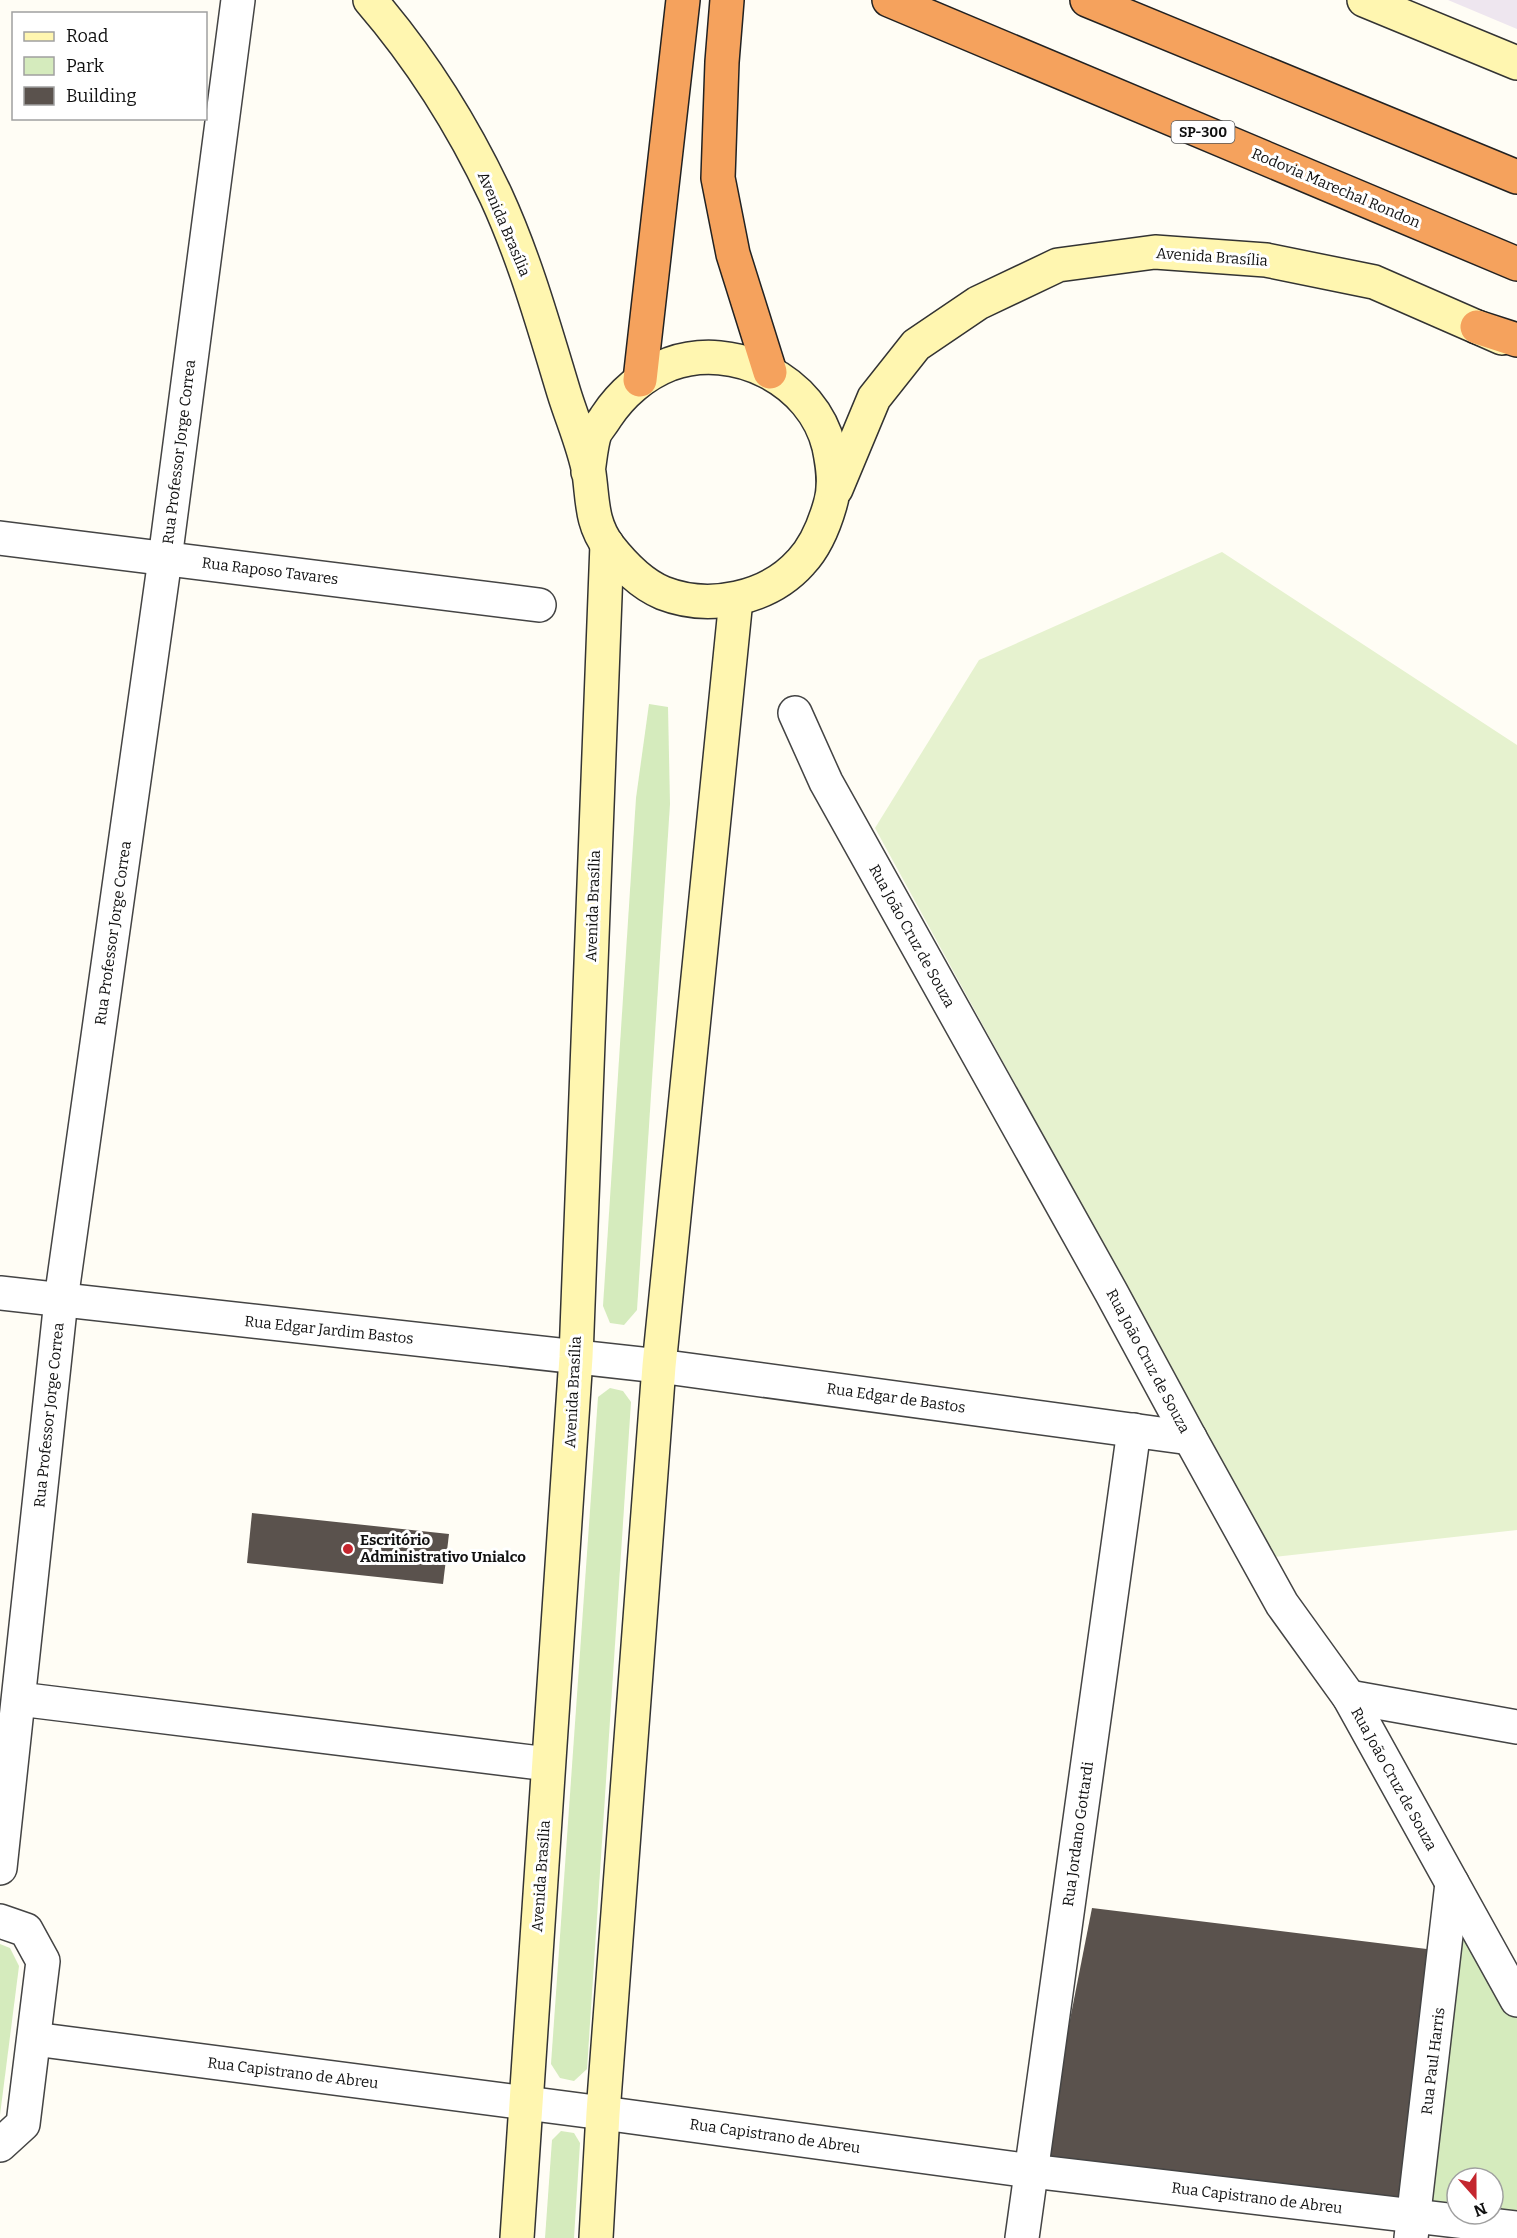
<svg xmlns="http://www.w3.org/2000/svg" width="1517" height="2238" font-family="Bitter,serif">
	<rect width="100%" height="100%" fill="#fffdf5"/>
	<!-- industrial -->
	<polygon fill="#eee6ef" points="1448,0 1517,0 1517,29"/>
	<!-- green -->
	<g fill="#d5ebbd">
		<polygon points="649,704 668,707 670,804 637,1310 624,1325 610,1323 603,1306 636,798"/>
		<polygon points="610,1388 623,1391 631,1402 587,2069 574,2081 560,2078 551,2064 598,1397"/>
		<polygon points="1455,1898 1517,2017 1517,2215 1493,2213 1493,2178 1457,2178 1457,2209 1417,2206"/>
		<polygon points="0,1944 10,1948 19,1966 0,2115"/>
		<polygon points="561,2131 574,2133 580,2143 574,2238 545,2238 552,2140"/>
	</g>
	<!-- pitch -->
	<polygon fill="#e6f2cf" points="1222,552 1517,745 1517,1530 1274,1557 875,828 979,660"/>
	<!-- building -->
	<g fill="#5a524d">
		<polygon points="252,1513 449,1534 443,1584 247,1563"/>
		<polygon points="1092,1908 1443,1951 1411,2213 1041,2167"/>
	</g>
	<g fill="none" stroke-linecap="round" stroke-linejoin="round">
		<defs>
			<g id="street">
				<polyline points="0,538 539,605"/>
				<polyline points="795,713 826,782 1111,1292 1190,1438 1282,1604 1349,1697 1517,2000"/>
				<polyline points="0,1293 659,1366 1190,1438"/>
				<polyline points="1349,1697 1517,1727"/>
				<polyline points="19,1699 548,1764"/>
				<polyline points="0,1868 61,1300 165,559 238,0"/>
				<polyline points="0,1921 26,1930 43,1961 23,2124 0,2145"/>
				<polyline points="34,2039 603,2113 1031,2171 1517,2228"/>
				<polyline points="1022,2238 1134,1430"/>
				<polyline points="1411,2238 1452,1883"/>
			</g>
			<g id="secondary">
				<path d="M370 0C420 58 463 126 496 196 525 259 544 327 564 393 572 419 584 446 589 473 593 501 591 523 609 547 624 566 641 584 663 593 709 611 768 599 801 562 816 546 824 526 830 505 836 486 833 466 829 447 813 380 734 341 670 364 644 374 621 394 606 417 603 422 598 428 595 433 591 444 590 460 588 472"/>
				<polyline points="1364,0 1517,63"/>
				<polyline points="836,489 874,398 916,345 978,303 1058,265 1155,252 1266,260 1374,282 1502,338"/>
				<polyline points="517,2238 576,1357 607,544"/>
				<polyline points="596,2238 603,2113 659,1366 736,599"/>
			</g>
			<g id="highway">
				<polyline points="727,0 722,62 718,178 733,254 770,372"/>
				<polyline points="889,0 1517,264"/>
				<polyline points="1087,0 1517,177"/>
				<polyline points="1477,327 1517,340"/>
				<polyline points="640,380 683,0"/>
			</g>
		</defs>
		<!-- street casing -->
		<use href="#street" stroke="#444" stroke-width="36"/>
		<!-- secondary casing -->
		<use href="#secondary" stroke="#333" stroke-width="36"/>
		<!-- highway casing -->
		<use href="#highway" stroke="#222" stroke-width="36"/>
		<!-- street -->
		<use href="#street" stroke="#fff" stroke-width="33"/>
		<!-- secondary -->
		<use href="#secondary" stroke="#fff6b0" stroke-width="33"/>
		<!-- highway -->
		<use href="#highway" stroke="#f5a25d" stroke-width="33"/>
	</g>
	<!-- markers -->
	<circle fill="#c4262e" stroke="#fff" stroke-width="2" cx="348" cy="1549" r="6"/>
	<g text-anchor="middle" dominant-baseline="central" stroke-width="6" stroke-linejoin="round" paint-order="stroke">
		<!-- shield labels -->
		<rect fill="#fff" stroke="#585858" stroke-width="1.5" x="1171.5" y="121" width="63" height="22" rx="4.5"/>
		<g font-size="14" font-weight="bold" fill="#111">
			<text x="1203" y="132">SP-300</text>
		</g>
		<!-- street labels -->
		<g font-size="15" fill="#111" stroke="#fff">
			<text transform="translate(1336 188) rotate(23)">Rodovia Marechal Rondon</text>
			<text transform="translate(504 224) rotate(67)">Avenida Brasília</text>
			<text transform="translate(1212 257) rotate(4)">Avenida Brasília</text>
			<text transform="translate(179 452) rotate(-83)">Rua Professor Jorge Correa</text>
			<text transform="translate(270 571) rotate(7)">Rua Raposo Tavares</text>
			<text transform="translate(593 906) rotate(-88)">Avenida Brasília</text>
			<text transform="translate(113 933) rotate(-82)">Rua Professor Jorge Correa</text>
			<text transform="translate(912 936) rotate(61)">Rua João Cruz de Souza</text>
			<text transform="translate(329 1330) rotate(6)">Rua Edgar Jardim Bastos</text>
			<text transform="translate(1148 1361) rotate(62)">Rua João Cruz de Souza</text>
			<text transform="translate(573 1392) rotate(-87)">Avenida Brasília</text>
			<text transform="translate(896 1398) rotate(8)">Rua Edgar de Bastos</text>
			<text transform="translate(49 1415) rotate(-84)">Rua Professor Jorge Correa</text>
			<text transform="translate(1394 1779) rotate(61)">Rua João Cruz de Souza</text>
			<text transform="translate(1078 1834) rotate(-82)">Rua Jordano Gottardi</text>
			<text transform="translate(541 1876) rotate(-86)">Avenida Brasília</text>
			<text transform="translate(1433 2061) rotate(-83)">Rua Paul Harris</text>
			<text transform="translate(293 2073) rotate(7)">Rua Capistrano de Abreu</text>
			<text transform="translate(775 2136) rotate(8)">Rua Capistrano de Abreu</text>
			<text transform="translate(1257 2198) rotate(7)">Rua Capistrano de Abreu</text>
		</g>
		<!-- poi labels -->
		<g font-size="15" font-weight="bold" fill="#111" stroke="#fff" text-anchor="start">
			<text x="360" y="1540">Escritório<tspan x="360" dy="17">Administrativo Unialco</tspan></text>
		</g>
	</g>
	<!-- legend -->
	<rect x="12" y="12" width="195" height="108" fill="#ffffff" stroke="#a0a0a0" stroke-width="1.5"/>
	<rect x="24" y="32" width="30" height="9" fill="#fff6b0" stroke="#a0a0a0" stroke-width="1.5"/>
	<text x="66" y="42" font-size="18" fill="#111111">Road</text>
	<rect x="24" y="57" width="30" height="18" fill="#d5ebbd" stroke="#a0a0a0" stroke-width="1.5"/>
	<text x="66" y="72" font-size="18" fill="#111111">Park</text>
	<rect x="24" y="87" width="30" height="18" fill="#5a524d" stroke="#a0a0a0" stroke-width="1.5"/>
	<text x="66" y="102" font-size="18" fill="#111111">Building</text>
	<!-- north arrow -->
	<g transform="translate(1475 2196) rotate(159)"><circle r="28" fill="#ffffff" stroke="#a0a0a0" stroke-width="1.5"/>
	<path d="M0-4.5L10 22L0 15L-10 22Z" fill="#c4262e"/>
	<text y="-9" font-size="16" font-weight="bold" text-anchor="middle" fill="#111111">N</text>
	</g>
</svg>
